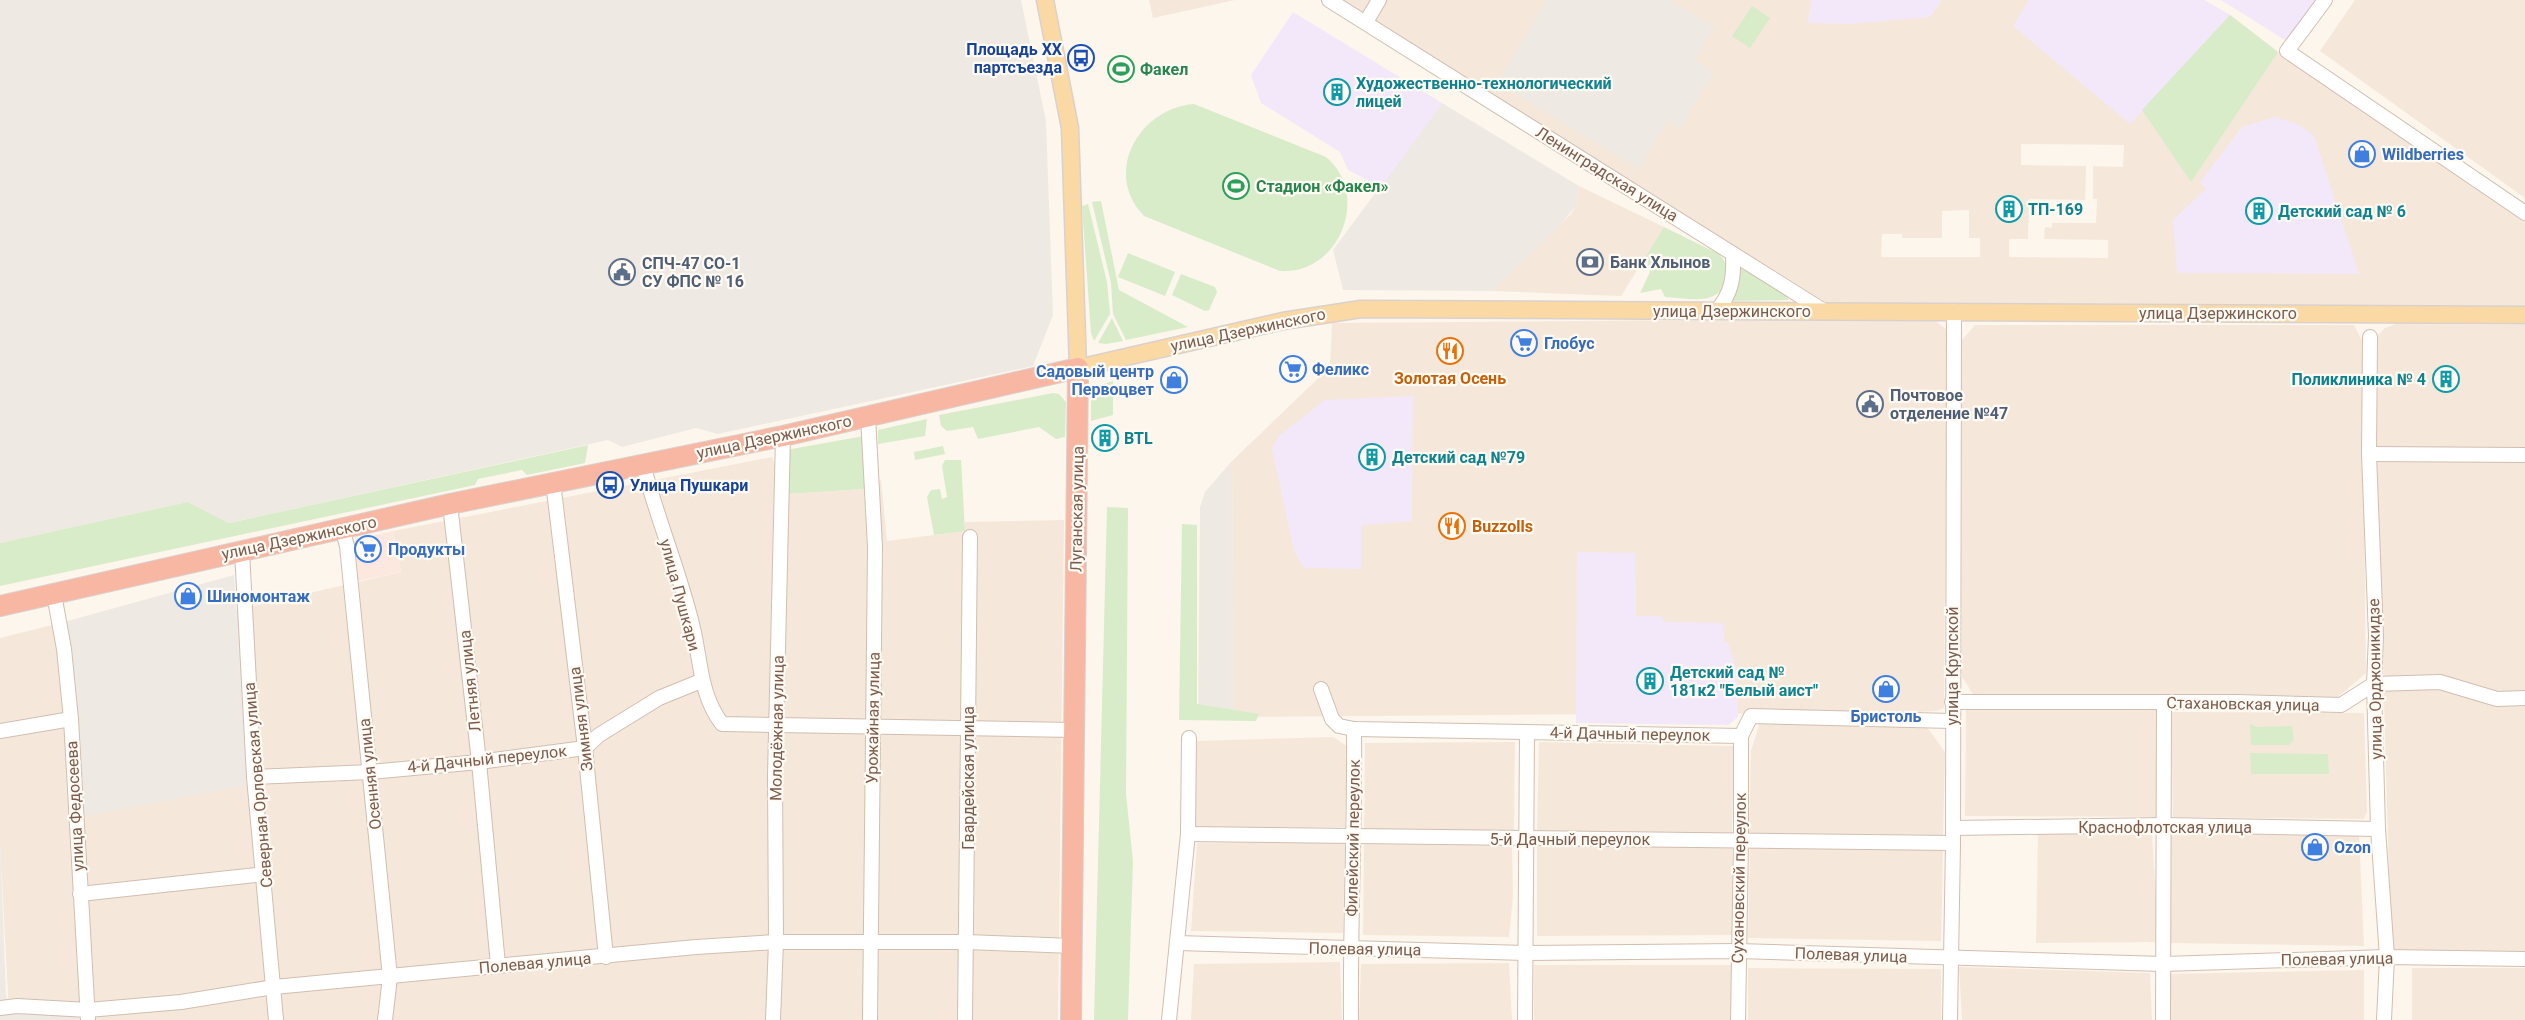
<svg xmlns="http://www.w3.org/2000/svg" width="2525" height="1020" font-family="Roboto,sans-serif">
	<rect width="100%" height="100%" fill="#fdf6ec"/>
	<!-- residential -->
	<g fill="#f5e8da" fill-rule="evenodd">
		<polygon points="1149,0 1235,0 1153,18"/>
		<polygon points="1335,0 1373,0 1363,15"/>
		<path d="M1385 0H2204L2230 15 2278 52 2525 222V306L1830 305 1376 26 1374 20ZM2021 144 2124 145 2123 167 2093 166V199H2097L2096 223H2052V228L2045 227 2044 239 2108 240V258L2009 257V239H2028L2029 199 2085 200 2086 166 2021 165ZM1969 210V238H1980V257H1881L1882 234H1902V238H1942V211Z"/>
		<polygon points="2355,0 2525,0 2525,198 2320,51"/>
		<polygon points="1579,186 1664,227 1621,296 1492,291 1571,214 1576,206"/>
		<polygon points="1932,318 1947,330 1944,708 1936,711 1916,712 1234,717 1232,461 1330,367 1332,323"/>
		<polygon points="2396,324 2525,325 2525,951 2394,951 2391,947 2374,351 2374,340 2385,328"/>
		<polygon points="1975,325 2354,325 2362,341 2366,673 2332,702 1973,694 1962,677 1961,341"/>
		<polygon points="772,457 787,494 865,489 881,480 887,541 965,531 965,522 1064,520 1058,1020 80,1020 79,1012 9,1013 0,844 0,638 64,622 247,785 236,610 401,572 393,531"/>
		<polygon points="1966,710 2160,710 2160,817 1965,816"/>
		<polygon points="2171,712 2364,713 2367,812 2364,819 2173,817"/>
		<polygon points="1760,722 1927,727 1945,752 1943,839 1749,833 1751,751"/>
		<polygon points="1333,737 1347,746 1345,827 1199,829 1193,821 1195,741"/>
		<polygon points="1515,742 1514,832 1364,829 1365,743"/>
		<polygon points="1539,742 1734,746 1732,836 1537,831"/>
		<polygon points="2038,833 2152,835 2159,942 2036,943"/>
		<polygon points="2171,833 2359,834 2364,946 2171,943"/>
		<polygon points="1342,841 1345,845 1343,933 1191,931 1197,843"/>
		<polygon points="1364,844 1512,845 1513,897 1509,937 1363,935"/>
		<polygon points="1732,844 1732,935 1537,936 1537,845"/>
		<polygon points="1750,847 1943,850 1941,941 1748,938"/>
		<polygon points="1340,962 1342,1020 1191,1020 1194,964"/>
		<polygon points="1509,963 1512,1020 1359,1020 1361,964"/>
		<rect x="1534" y="965" width="197" height="55"/>
		<polygon points="1959,967 2150,973 2152,1020 1962,1020"/>
		<polygon points="1748,968 1941,969 1941,1020 1748,1020"/>
		<rect x="2412" y="968" width="113" height="52"/>
		<polygon points="2364,970 2364,1020 2170,1020 2169,974"/>
	</g>
	<!-- commercial -->
	<polygon fill="#fde8e0" points="393,531 401,572 358,581 352,541"/>
	<!-- industrial -->
	<g fill="#efe9e4">
		<polygon points="0,0 1021,0 1046,121 1053,315 1033,366 718,434 696,428 622,447 608,440 229,523 188,502 0,543"/>
		<polygon points="1547,0 1670,0 1714,27 1695,60 1714,72 1680,128 1668,121 1639,169 1497,83"/>
		<polygon points="1442,103 1579,186 1576,206 1554,232 1492,291 1343,290 1333,250"/>
		<polygon points="1232,461 1234,717 1198,717 1200,507 1205,492"/>
		<polygon points="234,575 247,785 80,817 64,622"/>
		<polygon points="0,840 6,995 8,1003 0,1004"/>
		<polygon points="80,1012 80,1020 0,1020 0,1013"/>
	</g>
	<!-- education -->
	<g fill="#f3e8fa">
		<polygon points="1812,0 1942,0 1930,17 1849,24 1807,23"/>
		<polygon points="2029,0 2204,0 2230,15 2130,124 2013,26"/>
		<polygon points="2221,0 2324,0 2291,44"/>
		<polygon points="1293,12 1442,103 1381,187 1348,170 1340,152 1261,103 1251,75"/>
		<polygon points="2275,117 2299,125 2314,136 2359,274 2177,273 2173,220 2206,189 2200,182 2242,127"/>
		<polygon points="1413,396 1412,521 1361,525 1361,569 1304,568 1294,551 1272,448 1279,436 1325,400"/>
		<polygon points="1577,552 1635,553 1636,616 1662,616 1663,622 1723,623 1724,642 1728,643 1738,674 1738,717 1728,725 1576,723"/>
	</g>
	<!-- green -->
	<g fill="#d8ecc9">
		<polygon points="1752,6 1770,18 1750,48 1732,36"/>
		<polygon points="2230,15 2278,52 2191,182 2142,110"/>
		<path d="M1194 104 1326 157C1371 194 1340 275 1280 271L1144 216C1102 173 1139 108 1194 104Z"/>
		<polygon points="1101,201 1119,290 1188,327 1126,340 1113,314 1111,283 1092,202"/>
		<polygon points="1088,204 1107,282 1110,314 1094,341 1091,333 1082,206"/>
		<path d="M1664 227 1719 254C1727 262 1728 270 1726 280 1719 307 1687 298 1665 297L1661 289 1640 293 1650 272 1646 256Z"/>
		<polygon points="1128,253 1175,272 1165,296 1118,277"/>
		<polygon points="1738,266 1788,297 1788,300 1732,301"/>
		<polygon points="1181,274 1215,287 1217,292 1209,310 1205,311 1172,295"/>
		<polygon points="1112,318 1123,341 1106,344 1098,343"/>
		<polygon points="1113,381 1113,415 1091,421 1091,388"/>
		<polygon points="1053,393 1059,394 1066,402 1065,437 1056,439 1039,427 978,439 973,427 947,431 941,426 939,415"/>
		<polygon points="927,419 925,436 878,444 878,430"/>
		<polygon points="864,436 865,489 787,494 786,450"/>
		<polygon points="588,445 585,463 527,475 522,470 478,479 475,485 0,586 0,543 188,502 229,523"/>
		<polygon points="943,446 945,454 915,460 914,452"/>
		<polygon points="945,460 961,460 965,531 934,535 927,497 931,490 940,489 942,499 947,497 942,466"/>
		<polygon points="1107,507 1128,508 1126,794 1133,861 1128,1020 1094,1020"/>
		<polygon points="1182,524 1197,525 1197,704 1259,714 1256,721 1179,720"/>
		<polygon points="2250,724 2258,727 2292,726 2294,739 2289,745 2251,745"/>
		<polygon points="2250,753 2328,754 2329,774 2251,774"/>
	</g>
	<g fill="none" stroke-linecap="round" stroke-linejoin="round">
		<defs>
			<g id="minor">
				<polyline points="1329,0 1824,311"/>
				<polyline points="2325,0 2287,51 2525,213"/>
				<polyline points="1366,22 1379,0"/>
				<path d="M1716 311C1732 294 1734 277 1733 254"/>
				<polyline points="2370,337 2369,454 2376,636 2374,684 2378,829 2387,957 2384,1020"/>
				<polyline points="868,416 875,547 870,1020"/>
				<polyline points="2369,454 2525,455"/>
				<path d="M643 464C657 519 680 572 693 628 701 662 700 695 722 724L1074 730"/>
				<polyline points="553,482 585,748 606,957"/>
				<polyline points="450,504 479,762 498,965"/>
				<polyline points="342,528 347,546 390,977 385,1020"/>
				<polyline points="242,551 254,777 276,1020"/>
				<polyline points="54,594 64,649 71,719 88,1020"/>
				<polyline points="1321,689 1332,719 1339,726 1354,729 1741,736 1751,716 1952,721"/>
				<polyline points="1952,702 2237,702 2341,705 2374,684 2440,682 2497,699 2525,698"/>
				<polyline points="0,731 71,719"/>
				<polyline points="254,777 370,772 479,762 585,748 599,735 659,698 701,681"/>
				<polyline points="1953,828 2165,825 2378,829"/>
				<polyline points="1188,834 1953,843"/>
				<polyline points="80,894 265,874"/>
				<polyline points="1177,943 1527,953 1738,951 2163,964 2387,957 2525,959"/>
				<polyline points="0,1008 17,1006 88,1010 181,1002 274,987 696,947 776,942 967,942 1072,946"/>
				<polyline points="773,1020 776,942 775,776 783,436"/>
				<polyline points="965,1020 970,537"/>
				<polyline points="1169,1020 1188,834 1189,738"/>
				<path d="M1351 1020C1350 923 1355 826 1354 729"/>
				<polyline points="1525,1020 1527,733"/>
				<polyline points="1738,1020 1741,840 1741,736"/>
				<polyline points="1950,1020 1953,843 1954,311"/>
				<polyline points="2163,1020 2164,702"/>
			</g>
			<polyline id="major" points="1045,0 1070,128 1078,368 1283,321 1361,309 2525,315"/>
			<polyline id="highway" points="0,606 450,504 783,436 1078,368 1071,1020"/>
		</defs>
		<!-- minor casing -->
		<use href="#minor" stroke="#d1beb0" stroke-width="16"/>
		<!-- major casing -->
		<use href="#major" stroke="#dad1cd" stroke-width="19"/>
		<!-- highway casing -->
		<use href="#highway" stroke="#dad1cd" stroke-width="22"/>
		<!-- minor -->
		<use href="#minor" stroke="#fff" stroke-width="14"/>
		<!-- major -->
		<use href="#major" stroke="#fbd9a5" stroke-width="16"/>
		<!-- highway -->
		<use href="#highway" stroke="#f7b7a3" stroke-width="20"/>
	</g>
	<!-- icons -->
	<defs>
		<symbol id="bus-ring" viewBox="-11 -11 22 22"><circle r="9.5" fill="#fffaf3" stroke="#1a4fb4" stroke-width="1.5"/><path d="M-5-6H5V4H4V6H2V4H-2V6H-4V4H-5ZM-3.5-4V0h7V-4ZM-3.5 1.2v1.5H-2V1.2ZM2 1.2v1.5H3.5V1.2Z" fill="#1a4fb4"/></symbol>
		<symbol id="stadium-ring" viewBox="-11 -11 22 22"><circle r="9.5" fill="#fffaf3" stroke="#2e9e5b" stroke-width="1.5"/><path d="M0-5a6.5 5 0 1 0 0 10a6.5 5 0 1 0 0-10ZM-3.5-1.8h7v3.6h-7Z" fill="#2e9e5b"/></symbol>
		<symbol id="building-ring" viewBox="-11 -11 22 22"><circle r="9.5" fill="#fffaf3" stroke="#0f9aa8" stroke-width="1.5"/><path d="M-4-6H4V6H1V3H-1V6H-4ZM-2.5-4.3h1.7v1.8h-1.7ZM.8-4.3h1.7v1.8H.8ZM-2.5-1h1.7V.8h-1.7ZM.8-1h1.7V.8H.8Z" fill="#0f9aa8"/></symbol>
		<symbol id="shop-ring" viewBox="-11 -11 22 22"><circle r="9.5" fill="#fffaf3" stroke="#3f7fe0" stroke-width="1.5"/><path d="M-5-2.5h2.3a2.7 3.5 0 0 1 5.4 0H5L5.5 6h-11ZM-1.5-2.5h3a1.5 2.3 0 0 0-3 0Z" fill="#3f7fe0"/></symbol>
		<symbol id="bank-ring" viewBox="-11 -11 22 22"><circle r="9.5" fill="#fffaf3" stroke="#5c6f8a" stroke-width="1.5"/><path d="M-6-4H6V4H-6ZM0-2.3a2.3 2.3 0 1 0 0 4.6a2.3 2.3 0 1 0 0-4.6Z" fill="#5c6f8a"/></symbol>
		<symbol id="civic-ring" viewBox="-11 -11 22 22"><circle r="9.5" fill="#fffaf3" stroke="#5c6f8a" stroke-width="1.5"/><path d="M-.6-6.5H3V-4.5H.6V-3L4-1V1h2V6H-6V1h2V-1L-.6-3ZM-1.2 2.5V6h2.4V2.5Z" fill="#5c6f8a"/></symbol>
		<symbol id="supermarket-ring" viewBox="-11 -11 22 22"><circle r="9.5" fill="#fffaf3" stroke="#3f7fe0" stroke-width="1.5"/><path d="M-6-5.5h2.5l.6 2H6L4.5 2H-2.5L-4.4-4H-6ZM-1.5 3.2a1.3 1.3 0 1 0 .1 0ZM3 3.2a1.3 1.3 0 1 0 .1 0Z" fill="#3f7fe0"/></symbol>
		<symbol id="restaurant-ring" viewBox="-11 -11 22 22"><circle r="9.5" fill="#fffaf3" stroke="#e8710a" stroke-width="1.5"/><path d="M-5-6h1v4h1v-4h1v4h1v-4h1v5L-1.5 .5V6h-2V.5L-5-1ZM5-6V6H3V1.5H1.5Q1.5-4 5-6Z" fill="#e8710a"/></symbol>
	</defs>
	<g fill-rule="evenodd">
		<use href="#bus-ring" x="1066" y="43" width="30" height="30"/>
		<use href="#stadium-ring" x="1106" y="54" width="30" height="30"/>
		<use href="#building-ring" x="1322" y="77" width="30" height="30"/>
		<use href="#shop-ring" x="2347" y="139" width="30" height="30"/>
		<use href="#stadium-ring" x="1221" y="171" width="30" height="30"/>
		<use href="#building-ring" x="1994" y="194" width="30" height="30"/>
		<use href="#building-ring" x="2244" y="196" width="30" height="30"/>
		<use href="#bank-ring" x="1575" y="247" width="30" height="30"/>
		<use href="#civic-ring" x="607" y="257" width="30" height="30"/>
		<use href="#supermarket-ring" x="1509" y="328" width="30" height="30"/>
		<use href="#restaurant-ring" x="1435" y="336" width="30" height="30"/>
		<use href="#supermarket-ring" x="1278" y="354" width="30" height="30"/>
		<use href="#building-ring" x="2431" y="364" width="30" height="30"/>
		<use href="#shop-ring" x="1159" y="365" width="30" height="30"/>
		<use href="#civic-ring" x="1855" y="389" width="30" height="30"/>
		<use href="#building-ring" x="1090" y="423" width="30" height="30"/>
		<use href="#building-ring" x="1357" y="442" width="30" height="30"/>
		<use href="#bus-ring" x="595" y="470" width="30" height="30"/>
		<use href="#restaurant-ring" x="1437" y="511" width="30" height="30"/>
		<use href="#supermarket-ring" x="353" y="534" width="30" height="30"/>
		<use href="#shop-ring" x="173" y="581" width="30" height="30"/>
		<use href="#building-ring" x="1635" y="666" width="30" height="30"/>
		<use href="#shop-ring" x="1871" y="674" width="30" height="30"/>
		<use href="#shop-ring" x="2300" y="832" width="30" height="30"/>
	</g>
	<g text-anchor="middle" dominant-baseline="central" stroke-width="4.5" stroke-linejoin="round" paint-order="stroke">
		<!-- transit labels -->
		<g font-size="16" font-weight="bold" fill="#164399" stroke="#fffaf3" text-anchor="end">
			<text x="1062" y="49">Площадь ХХ<tspan x="1062" dy="18">партсъезда</tspan></text>
			<text x="630" y="485" text-anchor="start">Улица Пушкари</text>
		</g>
		<!-- leisure labels -->
		<g font-size="16" font-weight="bold" fill="#27864d" stroke="#fffaf3" text-anchor="start">
			<text x="1140" y="69">Факел</text>
			<text x="1256" y="186">Стадион «Факел»</text>
		</g>
		<!-- culture labels -->
		<g font-size="16" font-weight="bold" fill="#0d838f" stroke="#fffaf3" text-anchor="start">
			<text x="1356" y="83">Художественно-технологический<tspan x="1356" dy="18">лицей</tspan></text>
			<text x="2028" y="209">ТП-169</text>
			<text x="2278" y="211">Детский сад № 6</text>
			<text x="2426" y="379" text-anchor="end">Поликлиника № 4</text>
			<text x="1124" y="438">BTL</text>
			<text x="1392" y="457">Детский сад №79</text>
			<text x="1670" y="672">Детский сад №<tspan x="1670" dy="18">181к2 "Белый аист"</tspan></text>
		</g>
		<!-- shop labels -->
		<g font-size="16" font-weight="bold" fill="#366cbe" stroke="#fffaf3" text-anchor="start">
			<text x="2382" y="154">Wildberries</text>
			<text x="1544" y="343">Глобус</text>
			<text x="1312" y="369">Феликс</text>
			<text x="1154" y="371" text-anchor="end">Садовый центр<tspan x="1154" dy="18">Первоцвет</tspan></text>
			<text x="388" y="549">Продукты</text>
			<text x="207" y="596">Шиномонтаж</text>
			<text x="1886" y="716" text-anchor="middle">Бристоль</text>
			<text x="2334" y="847">Ozon</text>
		</g>
		<!-- street labels -->
		<g font-size="16" fill="#7a5c4d" stroke="#fffaf3">
			<text transform="translate(1607 174) rotate(32)">Ленинградская улица</text>
			<text x="1732" y="311">улица Дзержинского</text>
			<text x="2218" y="313">улица Дзержинского</text>
			<text transform="translate(1248 330) rotate(-12)">улица Дзержинского</text>
			<text transform="translate(774 437) rotate(-12)">улица Дзержинского</text>
			<text transform="translate(1077 509) rotate(-89)">Луганская улица</text>
			<text transform="translate(299 538) rotate(-12)">улица Дзержинского</text>
			<text transform="translate(680 595) rotate(75)">улица Пушкари</text>
			<text transform="translate(1952 666) rotate(-90)">улица Крупской</text>
			<text transform="translate(2375 679) rotate(-91)">улица Орджоникидзе</text>
			<text transform="translate(470 681) rotate(-96)">Летняя улица</text>
			<text transform="translate(2243 704) rotate(1)">Стахановская улица</text>
			<text transform="translate(873 718) rotate(-89)">Урожайная улица</text>
			<text transform="translate(581 719) rotate(-97)">Зимняя улица</text>
			<text transform="translate(777 728) rotate(-89)">Молодёжная улица</text>
			<text transform="translate(1630 734) rotate(1)">4-й Дачный переулок</text>
			<text transform="translate(487 759) rotate(-6)">4-й Дачный переулок</text>
			<text transform="translate(370 774) rotate(-96)">Осенняя улица</text>
			<text transform="translate(968 778) rotate(-90)">Гвардейская улица</text>
			<text transform="translate(258 785) rotate(-95)">Северная Орловская улица</text>
			<text transform="translate(75 806) rotate(-93)">улица Федосеева</text>
			<text x="2165" y="827">Краснофлотская улица</text>
			<text transform="translate(1353 838) rotate(-89)">Филейский переулок</text>
			<text x="1570" y="839">5-й Дачный переулок</text>
			<text transform="translate(1739 878) rotate(-89)">Сухановский переулок</text>
			<text transform="translate(1365 949) rotate(1)">Полевая улица</text>
			<text transform="translate(1851 955) rotate(2)">Полевая улица</text>
			<text transform="translate(2337 959) rotate(-1)">Полевая улица</text>
			<text transform="translate(535 963) rotate(-5)">Полевая улица</text>
		</g>
		<!-- service labels -->
		<g font-size="16" font-weight="bold" fill="#4e5e75" stroke="#fffaf3" text-anchor="start">
			<text x="1610" y="262">Банк Хлынов</text>
			<text x="642" y="263">СПЧ-47 СО-1<tspan x="642" dy="18">СУ ФПС № 16</tspan></text>
			<text x="1890" y="395">Почтовое<tspan x="1890" dy="18">отделение №47</tspan></text>
		</g>
		<!-- food labels -->
		<g font-size="16" font-weight="bold" fill="#c56008" stroke="#fffaf3">
			<text x="1450" y="378">Золотая Осень</text>
			<text x="1472" y="526" text-anchor="start">Buzzolls</text>
		</g>
	</g>
</svg>
